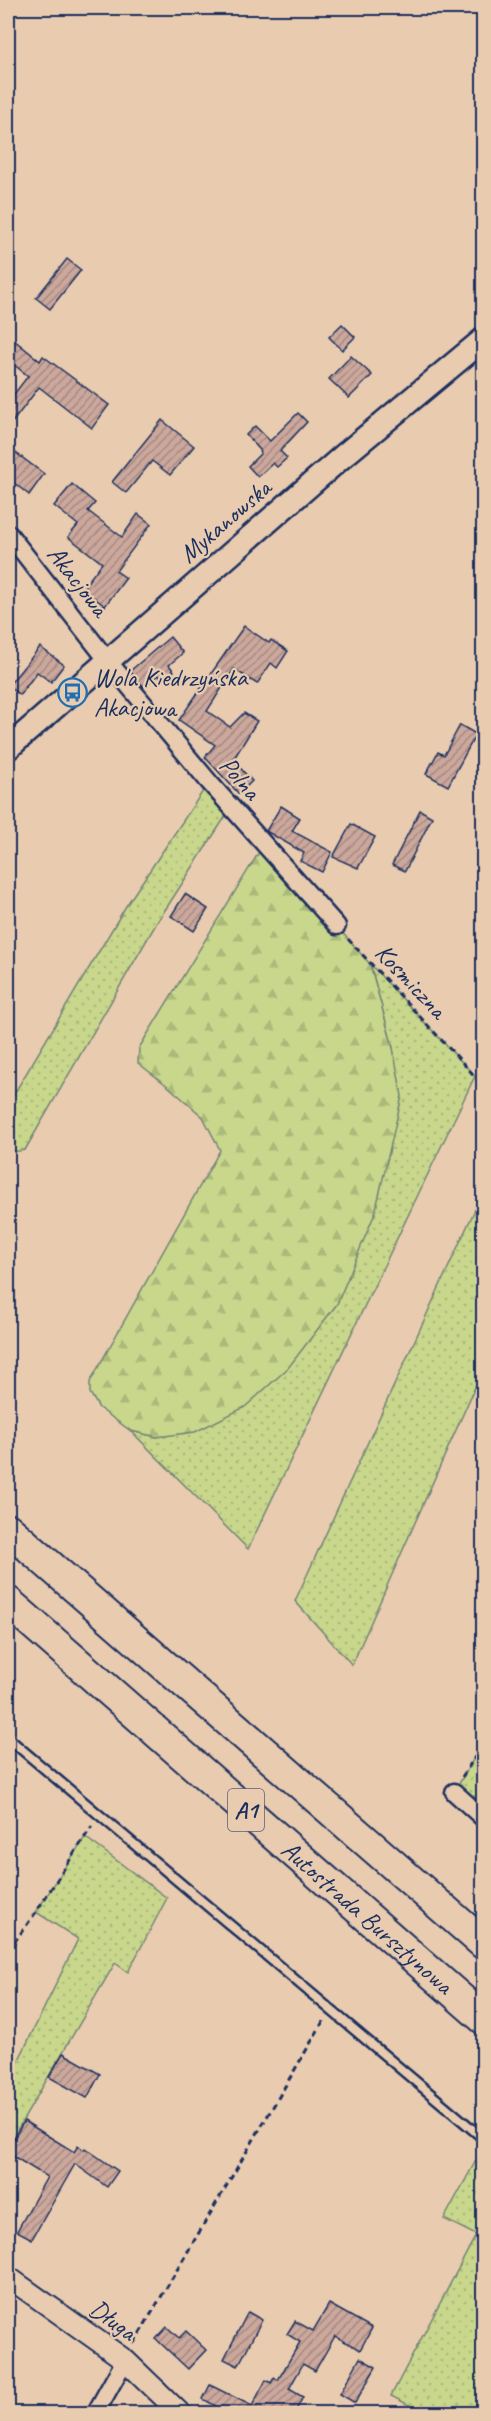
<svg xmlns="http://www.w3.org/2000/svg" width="491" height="2421" font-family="Caveat,sans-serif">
	<defs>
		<pattern id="grass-dots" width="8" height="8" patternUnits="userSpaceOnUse" patternTransform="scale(1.5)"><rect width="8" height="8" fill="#c8d78b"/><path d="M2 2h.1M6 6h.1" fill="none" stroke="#abb97a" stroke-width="1.8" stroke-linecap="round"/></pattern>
		<pattern id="forest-firs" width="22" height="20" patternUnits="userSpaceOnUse" patternTransform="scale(1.5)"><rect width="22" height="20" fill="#c8d78b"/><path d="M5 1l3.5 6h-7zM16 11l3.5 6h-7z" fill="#abb97a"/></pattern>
		<pattern id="building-hatch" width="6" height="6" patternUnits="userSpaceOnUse" patternTransform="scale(1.5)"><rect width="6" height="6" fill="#cca89c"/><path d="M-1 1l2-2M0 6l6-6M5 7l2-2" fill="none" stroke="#a58982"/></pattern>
	</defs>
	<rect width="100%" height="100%" fill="#e9ccb0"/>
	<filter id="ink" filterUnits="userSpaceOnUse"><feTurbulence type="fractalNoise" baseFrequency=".0167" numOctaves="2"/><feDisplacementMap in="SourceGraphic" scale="12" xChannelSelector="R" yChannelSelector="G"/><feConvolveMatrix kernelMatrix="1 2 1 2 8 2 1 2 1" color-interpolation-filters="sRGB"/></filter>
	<g filter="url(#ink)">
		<!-- grass -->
		<g fill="url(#grass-dots)" stroke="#728374" stroke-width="1.5">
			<polygon points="209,782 231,808 156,924 25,1150 12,1152 8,1149 8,1104 126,906"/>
			<polygon points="370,964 475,1076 248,1549 131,1431 157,1437 393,1048"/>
			<polygon points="483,1192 483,1369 352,1665 295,1601"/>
			<polygon points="483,1743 483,1819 454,1792"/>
			<polygon points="85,1837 167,1898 128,1972 115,1963 8,2146 8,2082 78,1939 36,1912"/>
			<polygon points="479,2155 484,2158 483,2413 425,2413 391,2396 476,2235 444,2219"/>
		</g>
		<!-- forest -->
		<polygon fill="url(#forest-firs)" stroke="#728374" stroke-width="1.5" points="264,844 370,964 393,1048 402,1096 375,1213 337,1304 288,1368 245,1407 195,1432 157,1437 131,1431 99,1408 90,1393 90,1382 220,1150 203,1117 169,1087 138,1063 139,1048"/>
		<!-- building -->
		<g fill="url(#building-hatch)" stroke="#1b2f5e" stroke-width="1.5">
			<polygon points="67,259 81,270 50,309 36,298"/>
			<polygon points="342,324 355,337 342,350 329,337"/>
			<polygon points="8,335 40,361 43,356 109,405 92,428 39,387 8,428 8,402 28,376 8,360"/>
			<polygon points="351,356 372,375 349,398 329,379"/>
			<polygon points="298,413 307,422 280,451 287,458 277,467 273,463 258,477 248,466 261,453 260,450 246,435 255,426 270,441"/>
			<polygon points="162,420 194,446 170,475 152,461 126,493 112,482"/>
			<polygon points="8,447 44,474 29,495 8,478"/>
			<polygon points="72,484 95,503 88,511 122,537 138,514 151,524 116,571 126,578 105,606 82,589 102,563 68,537 78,525 54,506"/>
			<polygon points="244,626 269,643 271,640 288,651 277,668 271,663 257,684 234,669 207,711 230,727 244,713 257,721 233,760 252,781 239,794 205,757 215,745 179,720"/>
			<polygon points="170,637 183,653 169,665 174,671 163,680 158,675 144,687 130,671"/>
			<polygon points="40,647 64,665 51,682 37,672 20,695 8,686"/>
			<polygon points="460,725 476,734 448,786 426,774 438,752 444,755"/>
			<polygon points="281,806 300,818 292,831 332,852 322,872 300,861 304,853 266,831"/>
			<polygon points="420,810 432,817 405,871 392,865"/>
			<polygon points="351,824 375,837 358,868 333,857"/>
			<polygon points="185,894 208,909 194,931 171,916"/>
			<polygon points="63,2053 100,2074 87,2098 49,2077"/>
			<polygon points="24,2121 74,2152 78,2146 84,2150 85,2148 118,2171 107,2187 75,2164 32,2239 17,2231 47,2177 8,2153 8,2148"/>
			<polygon points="329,2304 372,2328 360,2350 335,2336 315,2371 303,2364 289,2389 303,2397 294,2414 230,2414 203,2399 210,2385 252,2406 266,2380 271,2383 274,2378 278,2380 300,2342 287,2334 295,2321 313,2331"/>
			<polygon points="248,2312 262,2320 238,2366 224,2359"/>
			<polygon points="167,2327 179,2338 186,2331 206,2350 188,2369 156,2339"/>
			<polygon points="360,2358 376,2367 355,2403 340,2394"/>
		</g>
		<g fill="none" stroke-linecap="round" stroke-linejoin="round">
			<defs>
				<polyline id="service" points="8,1738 484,2139"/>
				<g id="minor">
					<polyline points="8,533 108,661 209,782 337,926"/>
					<polyline points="454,1792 484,1819"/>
					<polyline points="95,2414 125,2360"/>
				</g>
				<polyline id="tertiary" points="8,2277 125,2360 181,2414"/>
				<polyline id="secondary" points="8,748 342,457 484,339"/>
				<g id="motorway">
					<polyline points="8,1529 484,1944"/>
					<path id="s1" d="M8 1602 484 2019"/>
				</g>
			</defs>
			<!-- service casing -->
			<use href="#service" stroke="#1b2f5e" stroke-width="13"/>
			<!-- minor casing -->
			<use href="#minor" stroke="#1b2f5e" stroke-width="21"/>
			<!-- tertiary casing -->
			<use href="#tertiary" stroke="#1b2f5e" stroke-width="24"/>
			<!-- secondary casing -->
			<use href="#secondary" stroke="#1b2f5e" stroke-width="27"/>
			<!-- motorway casing -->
			<use href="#motorway" stroke="#1b2f5e" stroke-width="34"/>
			<!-- path -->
			<g stroke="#1b2f5e" stroke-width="3" stroke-dasharray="6 4.5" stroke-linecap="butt">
				<polyline points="348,939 484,1086"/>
				<polyline points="462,1777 484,1743"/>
				<polyline points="8,1951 36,1912 92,1826"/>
				<polyline points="134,2343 324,2020"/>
			</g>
			<!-- service -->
			<use href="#service" stroke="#e9ccb0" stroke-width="8"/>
			<!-- minor -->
			<use href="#minor" stroke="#e9ccb0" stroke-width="16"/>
			<!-- tertiary -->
			<use href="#tertiary" stroke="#e9ccb0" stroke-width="20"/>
			<!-- secondary -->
			<use href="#secondary" stroke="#e9ccb0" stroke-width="22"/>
			<!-- motorway -->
			<use href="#motorway" stroke="#e9ccb0" stroke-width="30"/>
		</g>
	</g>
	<!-- icons -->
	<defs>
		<symbol id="bus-ring" viewBox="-11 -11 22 22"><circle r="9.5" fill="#e9ccb0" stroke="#1f6fb2" stroke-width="1.5"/><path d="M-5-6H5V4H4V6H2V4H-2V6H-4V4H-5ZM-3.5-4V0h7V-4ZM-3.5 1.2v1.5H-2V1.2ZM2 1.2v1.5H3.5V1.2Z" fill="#1f6fb2"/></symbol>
	</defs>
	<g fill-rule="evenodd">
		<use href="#bus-ring" x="56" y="676" width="33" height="33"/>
	</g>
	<g text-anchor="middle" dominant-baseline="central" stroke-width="4.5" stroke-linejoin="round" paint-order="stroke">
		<!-- shield labels -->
		<rect fill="#e9ccb0" stroke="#595e77" stroke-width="1.5" x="228" y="1789" width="36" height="42" rx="4.5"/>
		<g font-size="24" font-weight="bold" fill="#1b2f5e">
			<text x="246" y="1810">A1</text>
		</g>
		<!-- street labels -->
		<g font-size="26" fill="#1b2f5e" stroke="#e9ccb0">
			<text transform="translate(225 521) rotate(-41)">Mykanowska</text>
			<text transform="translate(78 581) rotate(52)">Akacjowa</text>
			<text transform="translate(240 778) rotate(49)">Polna</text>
			<text transform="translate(411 981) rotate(47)">Kosmiczna</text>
			<text stroke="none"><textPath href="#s1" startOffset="478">Autostrada Bursztynowa</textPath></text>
			<text transform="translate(113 2320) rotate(36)">Długa</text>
		</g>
		<!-- poi labels -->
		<g font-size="26" fill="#1b2f5e" stroke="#e9ccb0" text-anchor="start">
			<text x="94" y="677">Wola Kiedrzyńska<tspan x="94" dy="30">Akacjowa</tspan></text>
		</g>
	</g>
	<!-- margin -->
	<rect width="491" height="2421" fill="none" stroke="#e9ccb0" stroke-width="30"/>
	<rect x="15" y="15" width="461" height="2391" fill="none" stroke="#1b2f5e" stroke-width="2" filter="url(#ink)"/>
</svg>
